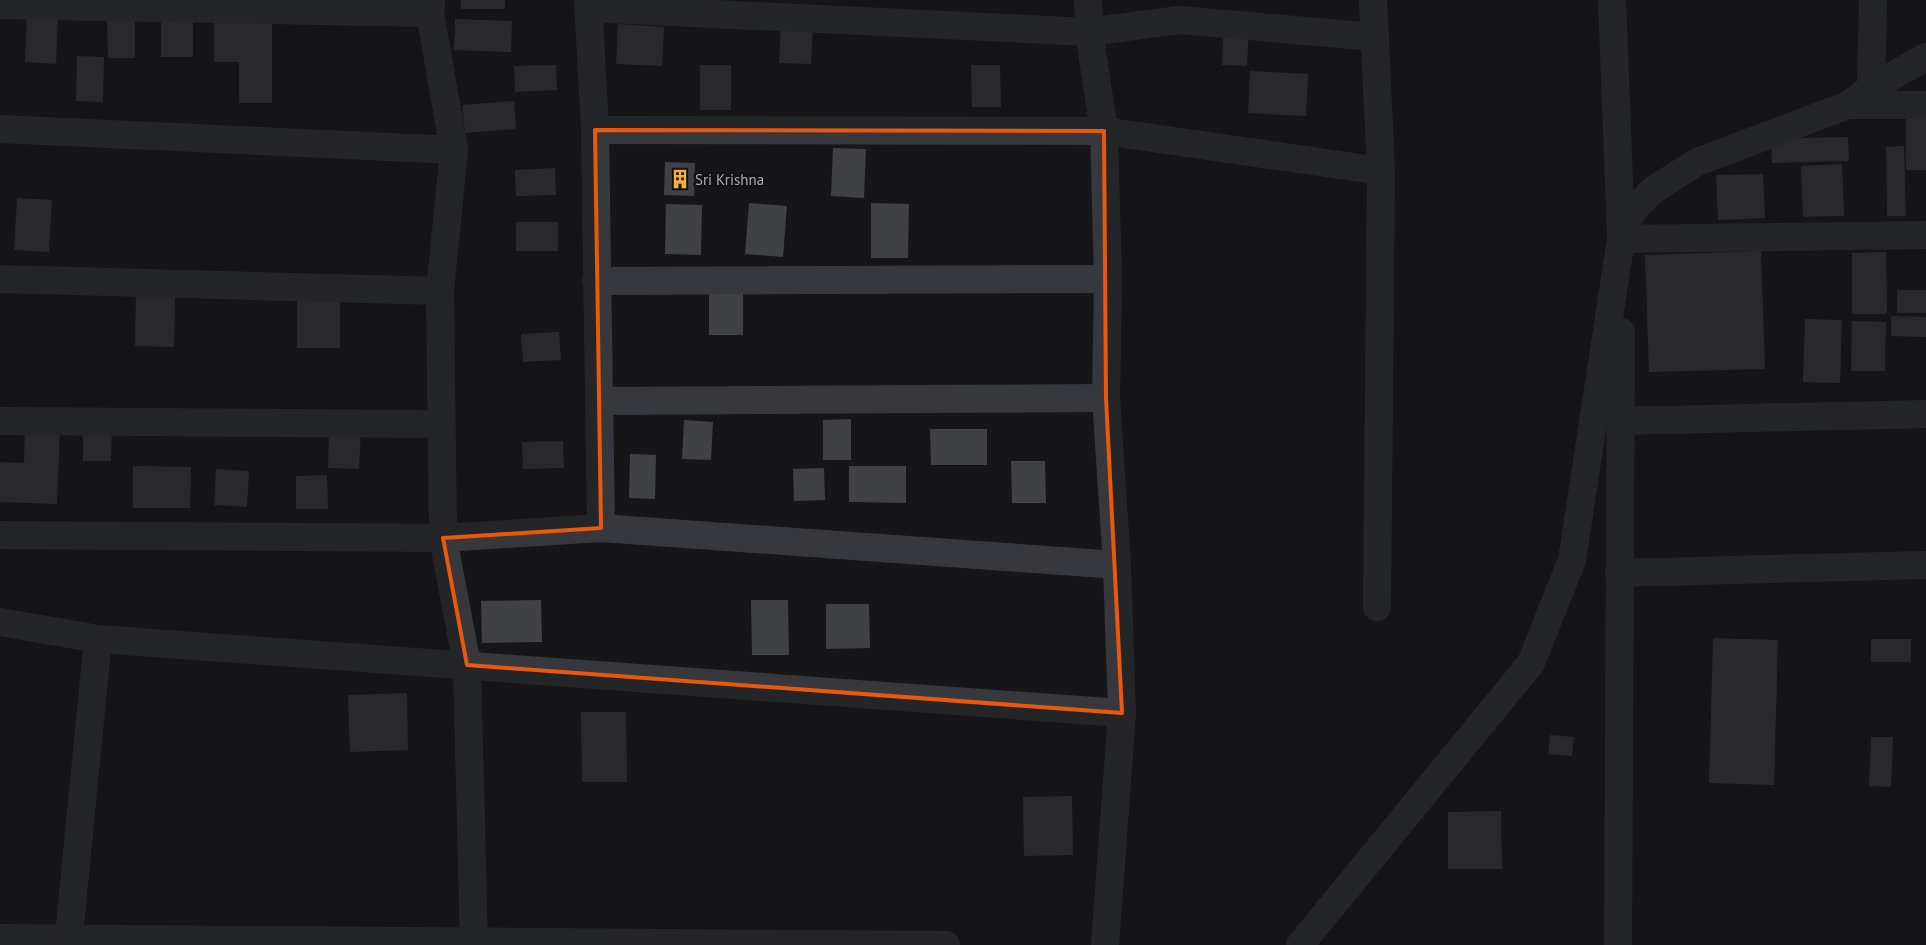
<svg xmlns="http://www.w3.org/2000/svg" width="1926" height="945" font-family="'PT Sans',sans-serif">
	<rect width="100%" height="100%" fill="#161618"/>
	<!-- building -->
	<g fill="#404145">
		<rect x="461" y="0" width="44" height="9"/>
		<polygon points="27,15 58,16 56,64 25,62"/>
		<polygon points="135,17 135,58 108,58 107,18"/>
		<rect x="161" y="17" width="32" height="40"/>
		<polygon points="781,18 813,20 811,64 779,63"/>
		<polygon points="455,19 512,21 511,52 454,50"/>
		<polygon points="214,23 272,23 272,103 239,103 239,62 214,62"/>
		<polygon points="618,24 664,27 662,66 616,64"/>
		<polygon points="1223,27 1249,28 1247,66 1222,65"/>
		<polygon points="77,56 104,57 103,102 76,101"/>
		<polygon points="556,65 557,90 515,92 514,66"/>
		<rect x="700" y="65" width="31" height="45"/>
		<polygon points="971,65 1000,65 1001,107 972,107"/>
		<polygon points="1250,71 1308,74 1306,116 1248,113"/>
		<polygon points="514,101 516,129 465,133 462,105"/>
		<rect x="1906" y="118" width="20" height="52"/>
		<polygon points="1848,137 1849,161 1772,163 1771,139"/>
		<polygon points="1904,146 1906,216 1887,216 1886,147"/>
		<polygon points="833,148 866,149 864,198 831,196"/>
		<polygon points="665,162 695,163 694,196 664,195"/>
		<polygon points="1842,164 1844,216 1803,217 1801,166"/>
		<polygon points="555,168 556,195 516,196 515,170"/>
		<polygon points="1763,174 1765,218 1718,220 1716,175"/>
		<polygon points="17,198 52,200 49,252 14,250"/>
		<polygon points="749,203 787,206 783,257 745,254"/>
		<polygon points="871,203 909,204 908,258 871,258"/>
		<polygon points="666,204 702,205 701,255 665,254"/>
		<rect x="516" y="222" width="42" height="29"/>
		<polygon points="1761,251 1765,369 1649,372 1645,255"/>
		<polygon points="1886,252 1887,314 1852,314 1852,253"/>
		<polygon points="743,289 743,335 709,335 709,290"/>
		<rect x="1897" y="290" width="29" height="23"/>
		<polygon points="136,291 175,292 174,347 135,346"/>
		<rect x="297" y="293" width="43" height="55"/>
		<polygon points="1891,316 1926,317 1926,337 1891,336"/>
		<polygon points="1805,319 1842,320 1840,383 1803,382"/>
		<polygon points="1852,321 1886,322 1885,371 1851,371"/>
		<polygon points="559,332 561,360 523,362 521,334"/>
		<polygon points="851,419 851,460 823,460 823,420"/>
		<polygon points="684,420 713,422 711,460 682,459"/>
		<polygon points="25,426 60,427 57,504 0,502 0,462 24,463"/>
		<polygon points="83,426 112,426 111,461 83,461"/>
		<polygon points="329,429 361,430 359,469 328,468"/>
		<polygon points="930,429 987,429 987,465 931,465"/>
		<polygon points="563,441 564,468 523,469 522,442"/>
		<polygon points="630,454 656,455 655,499 629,498"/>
		<polygon points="1011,461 1045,461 1046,503 1012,503"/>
		<polygon points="133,466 191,467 190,508 133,508"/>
		<polygon points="849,466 906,466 906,503 849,502"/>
		<polygon points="824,468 825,500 794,501 793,469"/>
		<polygon points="216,469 249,471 247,507 214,505"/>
		<polygon points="327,475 328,509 296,509 296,476"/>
		<polygon points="541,600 542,642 482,643 481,601"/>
		<polygon points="751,600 788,600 789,655 752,655"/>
		<polygon points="826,604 869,604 870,648 826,649"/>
		<polygon points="1713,638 1778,640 1774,785 1709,783"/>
		<rect x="1871" y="639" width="40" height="23"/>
		<polygon points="407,693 408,750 350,752 348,695"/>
		<polygon points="581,712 626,712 627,782 582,782"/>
		<polygon points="1550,735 1574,737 1572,756 1548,754"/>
		<polygon points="1871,737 1893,737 1891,787 1869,786"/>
		<polygon points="1072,796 1073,855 1024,856 1023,797"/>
		<polygon points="1501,811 1502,869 1448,869 1448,812"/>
	</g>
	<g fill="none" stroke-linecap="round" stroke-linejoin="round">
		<!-- minor -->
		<g stroke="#37383d" stroke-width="28">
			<polyline points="431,0 430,13 454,150 440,291 443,538 467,665 474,945"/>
			<polyline points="588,0 595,130 601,528"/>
			<polyline points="1088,0 1089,32 1104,131 1381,171"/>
			<polyline points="1373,0 1381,171 1377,607"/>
			<polyline points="0,5 430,13"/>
			<polyline points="589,8 1089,32 1179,20 1375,37"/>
			<polyline points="1871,88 1873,0"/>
			<polyline points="1848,105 1926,105"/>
			<polyline points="0,129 454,150"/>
			<polyline points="595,130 1104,131 1108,279 1106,398 1117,565 1122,713 1105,945"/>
			<polyline points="1621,239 1926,235"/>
			<polyline points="0,279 440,291"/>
			<polyline points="596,281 1108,279"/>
			<polyline points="599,401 1106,398"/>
			<polyline points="0,421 441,424"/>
			<polyline points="1620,421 1926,414"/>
			<polyline points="0,535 443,538 601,528 1117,565"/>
			<polyline points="1619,573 1926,565"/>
			<polyline points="0,622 98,639 1122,713"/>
			<polyline points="0,938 946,945"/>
			<polyline points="68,945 98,639"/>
		</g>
		<!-- tertiary -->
		<g stroke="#37383d" stroke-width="28">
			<polyline points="1612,0 1621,234"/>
			<polyline points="1300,945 1531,663 1572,560 1621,239 1633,210 1653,190 1697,162 1848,105 1871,88 1926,57"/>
			<polyline points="1618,945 1621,332"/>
		</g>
	</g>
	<!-- marked area -->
	<path d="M0 0H1926V945H0ZM595 130 1104 131 1106 398 1122 713 467 665 443 538 601 528Z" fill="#161618" fill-opacity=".55" fill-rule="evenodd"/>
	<path fill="none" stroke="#e8590c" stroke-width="4" stroke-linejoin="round" d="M595 130 1104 131 1106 398 1122 713 467 665 443 538 601 528Z"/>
	<!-- icons -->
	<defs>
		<symbol id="building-bare" viewBox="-9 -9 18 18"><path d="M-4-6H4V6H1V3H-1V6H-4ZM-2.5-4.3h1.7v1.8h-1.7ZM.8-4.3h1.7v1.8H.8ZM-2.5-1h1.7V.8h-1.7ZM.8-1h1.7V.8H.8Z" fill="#f2b134" stroke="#111113" stroke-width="2.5" paint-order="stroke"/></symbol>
	</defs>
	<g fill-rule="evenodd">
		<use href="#building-bare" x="666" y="165" width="28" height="28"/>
	</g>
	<g text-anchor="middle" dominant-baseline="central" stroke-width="5" stroke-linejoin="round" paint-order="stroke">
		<!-- poi labels -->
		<g font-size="15" fill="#a8adb8" stroke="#111113" text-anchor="start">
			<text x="695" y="179">Sri Krishna</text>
		</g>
	</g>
</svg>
